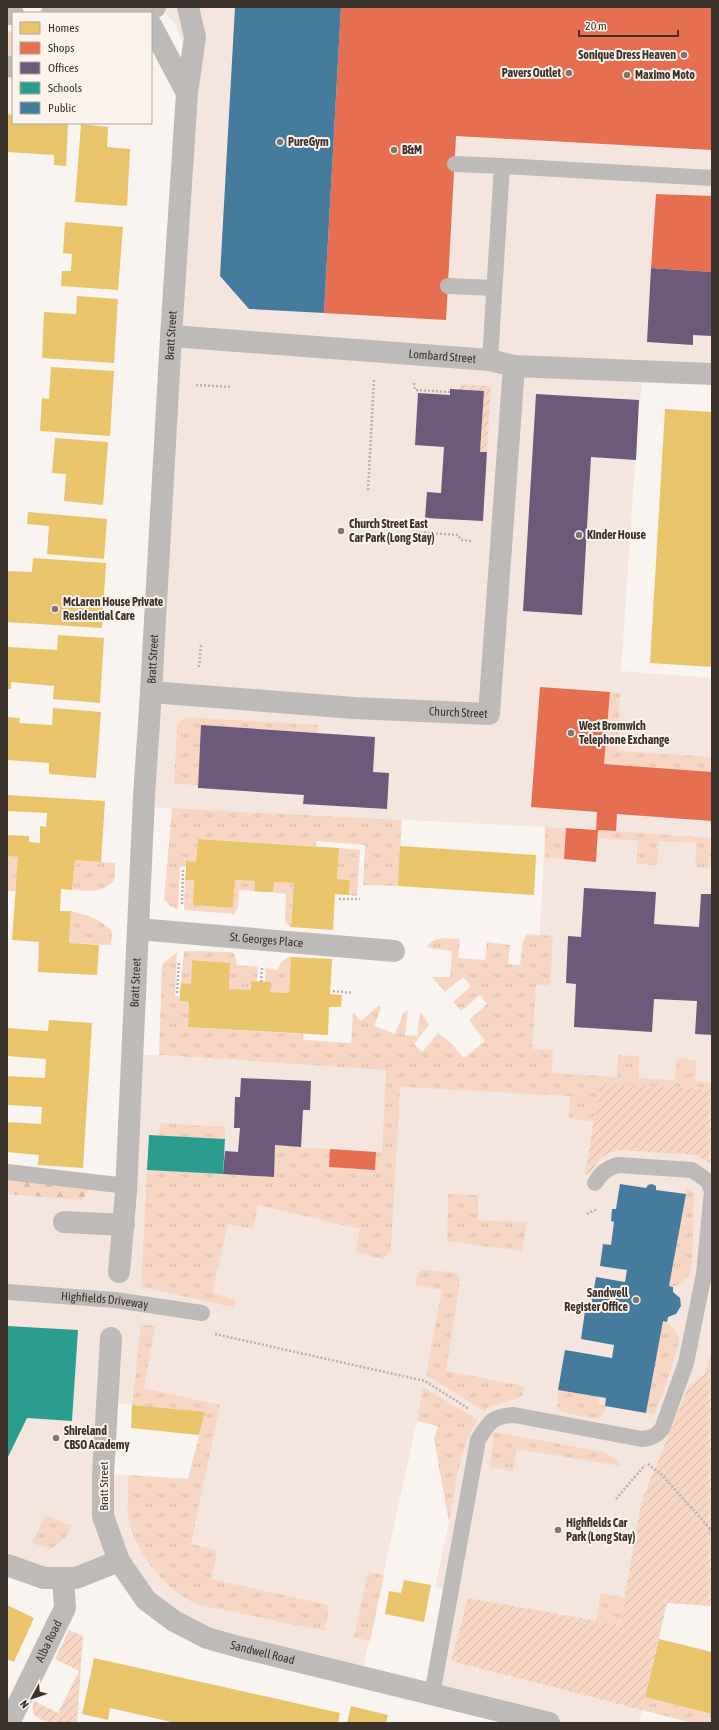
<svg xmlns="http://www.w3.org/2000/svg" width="719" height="1730" font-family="'Asap Condensed',sans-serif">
	<defs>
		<pattern id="grass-tufts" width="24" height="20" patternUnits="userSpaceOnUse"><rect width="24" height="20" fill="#f7d7c4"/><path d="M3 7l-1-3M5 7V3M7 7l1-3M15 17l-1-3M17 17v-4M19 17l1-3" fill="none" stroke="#d5b9a9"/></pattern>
		<pattern id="forest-firs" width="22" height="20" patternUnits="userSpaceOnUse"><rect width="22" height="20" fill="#f7d7c4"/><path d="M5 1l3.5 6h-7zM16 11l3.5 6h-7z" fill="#d5b9a9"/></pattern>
		<pattern id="garden-furrows" width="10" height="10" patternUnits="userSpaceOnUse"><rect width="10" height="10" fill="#f7d7c4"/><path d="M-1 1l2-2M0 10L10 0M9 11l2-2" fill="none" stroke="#d5b9a9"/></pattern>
	</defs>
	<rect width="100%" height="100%" fill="#faf4f0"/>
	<!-- built -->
	<path fill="#f4e6df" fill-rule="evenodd" d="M161 7H712V196L656 194 651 268 712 272V374L644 371 639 407 621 671 712 678V1606L667 1603 639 1723H549L432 1695 450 1591 435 1587 449 1522 434 1439 438 1426 417 1421 361 1677 174 1621 119 1561 76 1578 7 1565V1180L126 1192 133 1055H159L529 1079 542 896 545 827 144 807 187 93 182 40 175 25ZM107 1402 205 1412 188 1479 103 1474Z"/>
	<!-- grass -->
	<g fill="url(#grass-tufts)">
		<polygon points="13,31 13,55 7,54 7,32"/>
		<polygon points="610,692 620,693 618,751 712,757 712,772 604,764"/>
		<polygon points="185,717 318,725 317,733 202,725 198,785 174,784 177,725"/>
		<polygon points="172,808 402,820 398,886 363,885 365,845 317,841 316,846 198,839 196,862 186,867 180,867 178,910 169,905 164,899"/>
		<polygon points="545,827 566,828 564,859 545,858"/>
		<polygon points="598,830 712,838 712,868 695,867 696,843 659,841 657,865 636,864 638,841 597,838"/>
		<polygon points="339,848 360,850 357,896 349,895 350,880 337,879"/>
		<polygon points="7,856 18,857 16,891 7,891"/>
		<path d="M75 860 115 863V879C102 894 91 891 72 890Z"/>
		<polygon points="185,880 194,880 193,905 233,908 235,880 255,881 254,891 239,890 238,907 234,914 184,910"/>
		<polygon points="274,882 294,883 291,927 285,922 286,894 273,892"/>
		<path d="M71 911C87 915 100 919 112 931L111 945 69 943Z"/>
		<path d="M527 934 553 936 550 986 536 985 532 1049 553 1050 552 1073 617 1077 618 1055 639 1056 638 1078 675 1080 677 1058 697 1060 695 1081 712 1083V1089L600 1083 594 1122 569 1118 570 1096 400 1087 391 1250 383 1259 355 1252 360 1229 258 1205 253 1229 228 1224 212 1293 236 1300 234 1307 141 1287 147 1170 274 1176 275 1145 330 1149 329 1167 375 1170 376 1152H382L386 1070 159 1055 162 965 177 952 175 996 180 997V1001L189 1002 188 1027 303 1034 304 1040 351 1043 353 1013 361 1021 379 1005 381 1008 374 1026 395 1034 404 1012 408 1010 405 1035 417 1036 420 1012 429 1025 414 1044 422 1052 438 1033 452 1044 464 1058 485 1041 469 1020 487 1004 480 995 461 1011 453 1002 471 986 463 977 445 992 432 977H450L452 951 433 949 427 946C436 935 448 939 460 939L458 958 485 960 487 942 510 945 508 964 520 965 523 941Z"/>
		<polygon points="184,951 232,952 235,955 237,965 258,967 257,981 251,981 251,990 229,989 230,963 192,960 191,984 181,983"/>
		<polygon points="288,957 291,957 289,993 270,992 265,982 266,968 277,970 281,962"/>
		<polygon points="160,1123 225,1127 225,1139 159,1136"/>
		<path d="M687 1188 694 1193V1200L692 1267C689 1277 680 1288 669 1286Z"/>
		<polygon points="448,1194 478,1195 478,1220 527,1222 522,1251 447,1241"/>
		<path d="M422 1270 453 1272 457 1274 460 1280 446 1371 524 1386 523 1395C511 1403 496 1402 484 1411L426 1375 442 1290 416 1285 417 1275Z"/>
		<path d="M663 1321C670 1323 677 1331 679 1339 679 1343 677 1349 675 1354 670 1375 662 1395 654 1415L646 1413Z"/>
		<path d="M141 1324 155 1326 144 1388 220 1405 191 1544 215 1550 217 1554 211 1579 329 1605 325 1631 199 1605C170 1594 137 1556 130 1525 126 1509 128 1491 129 1475L188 1479 205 1413 132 1405Z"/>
		<path d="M423 1387 478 1420C458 1449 456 1488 449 1522L434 1439 438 1426 417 1421Z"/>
		<path d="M558 1390 599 1397 598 1401 600 1404 606 1406C605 1412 602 1417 596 1419L562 1412 557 1408Z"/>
		<polygon points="494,1432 604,1452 616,1459 621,1466 517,1449 513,1471 490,1467"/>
		<path d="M45 1516 72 1525C68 1537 61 1542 50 1549L32 1543Z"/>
		<polygon points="368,1572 384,1575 370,1641 354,1637"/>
		<polygon points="601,1593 625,1598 620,1625 596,1621"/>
		<polygon points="645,1697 712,1714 712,1723 692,1723 642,1710"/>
	</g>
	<!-- forest -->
	<polygon fill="url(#forest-firs)" points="7,1180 91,1187 82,1200 7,1194"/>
	<!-- garden -->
	<g fill="url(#garden-furrows)">
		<polygon points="461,384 491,386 487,452 480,452 484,391 458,390"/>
		<path d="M600 1083 712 1089V1165L696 1155 621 1150C602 1153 599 1159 590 1174H585Z"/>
		<polygon points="712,1350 712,1606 667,1603 642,1710 451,1661 468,1598 620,1625 641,1503 688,1387 705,1373"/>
		<path d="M69 1630 83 1636 77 1723C62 1723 25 1726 34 1701L58 1713 79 1671 55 1659Z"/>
	</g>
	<!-- homes -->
	<g fill="#e9c46a">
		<polygon points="7,114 13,115 13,123 68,123 66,166 54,165 54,155 7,152"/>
		<polygon points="81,124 108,127 107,147 130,149 127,206 75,202"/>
		<polygon points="65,222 123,227 118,290 61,286 62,271 71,271 72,254 63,253"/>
		<polygon points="77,296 118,299 114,363 42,358 44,312 76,314"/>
		<polygon points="51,367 114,371 110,436 40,431 42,398 49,399"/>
		<polygon points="665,409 712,412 712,667 650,663"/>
		<polygon points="55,438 108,442 103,505 64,501 66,474 52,473"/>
		<polygon points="28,512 107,519 104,559 47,554 49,526 27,524"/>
		<polygon points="33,558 106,563 102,628 7,622 7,571 32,572"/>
		<polygon points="58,635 104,638 100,703 53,699 54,686 11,682 11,689 7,689 7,647 57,650"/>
		<polygon points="53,708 101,712 96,778 49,774 49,763 7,760 7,717 20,718 19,723 52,725"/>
		<polygon points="7,795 105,801 101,862 75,860 72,890 61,889 60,911 71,911 69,943 99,945 97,975 38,972 39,942 12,940 18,857 7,856 7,835 29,836 29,842 40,843 40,826 46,827 47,813 7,811"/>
		<polygon points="198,839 339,848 337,879 350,880 349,895 335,894 333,930 291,927 294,883 274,882 273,892 264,892 254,891 255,881 235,880 233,908 193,905 194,880 185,880 186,871 186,861 196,862"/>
		<polygon points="400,846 536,855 534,895 398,886"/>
		<polygon points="291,957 332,959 330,994 342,995 341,1007 329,1007 328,1035 188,1027 189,1002 180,1001 180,992 181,983 191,984 192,960 230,963 229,989 251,990 251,981 271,982 270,992 289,993"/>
		<polygon points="49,1020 92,1023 83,1168 38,1165 39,1155 7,1152 7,1122 41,1124 42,1107 7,1105 7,1076 45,1078 46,1059 7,1056 7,1028 48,1031"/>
		<polygon points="132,1405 205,1412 199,1435 131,1428"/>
		<polygon points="404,1580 431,1585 424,1622 385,1614 389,1591 401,1593"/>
		<polygon points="7,1605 34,1618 14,1662 7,1659"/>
		<polygon points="659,1639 712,1652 712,1714 645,1697"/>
		<polygon points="94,1658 340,1713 338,1723 176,1723 110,1708 108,1720 82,1714"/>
		<polygon points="351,1706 388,1715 386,1723 347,1723"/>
	</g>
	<!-- shops -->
	<g fill="#e76f51">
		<polygon points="341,7 712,7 712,150 456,136 446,320 324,313"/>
		<polygon points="656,194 712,196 712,272 651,268"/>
		<polygon points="540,687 610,692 604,764 712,772 712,821 617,814 616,831 598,830 596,862 564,859 566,828 596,830 597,812 531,807"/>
		<polygon points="330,1149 376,1152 375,1170 329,1167"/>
	</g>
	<!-- offices -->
	<g fill="#6d597a">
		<polygon points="651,268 712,272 712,336 693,335 693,345 647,342"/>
		<polygon points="450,389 484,391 480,452 487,452 483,521 425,518 427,492 441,493 444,447 415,445 418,393 450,395"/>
		<polygon points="536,394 639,400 636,460 591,457 582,615 523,611"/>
		<polygon points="201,725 375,737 373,772 389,773 387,809 303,804 304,795 198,788"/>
		<polygon points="584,888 656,892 654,924 699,927 701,894 712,894 712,1035 695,1034 697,1001 654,999 652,1032 574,1027 576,984 566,983 568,936 581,937"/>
		<polygon points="241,1078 311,1081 310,1110 303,1110 301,1147 275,1145 274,1177 223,1174 225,1151 238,1152 240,1128 234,1128 235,1097 240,1097"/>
	</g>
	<!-- schools -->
	<g fill="#2a9d8f">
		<polygon points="149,1135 225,1139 223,1174 147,1170"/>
		<polygon points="7,1326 78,1330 72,1421 27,1418 7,1459"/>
	</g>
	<!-- public -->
	<g fill="#457b9d">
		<polygon points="235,7 341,7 324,313 249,309 220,276"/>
		<polygon points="620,1184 646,1188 648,1185 652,1184 656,1186 656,1190 686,1194 669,1286 673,1287 673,1292 680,1298 681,1306 676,1314 668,1317 667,1322 663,1321 646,1413 605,1406 606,1398 558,1390 565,1350 612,1358 614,1345 581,1339 585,1311 590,1312 596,1277 625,1282 627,1270 600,1266 603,1244 611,1245 614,1222 611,1221 612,1209 616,1209"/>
	</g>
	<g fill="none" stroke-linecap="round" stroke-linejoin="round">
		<!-- path -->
		<g stroke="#b6b2af" stroke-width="2.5" stroke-dasharray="2 2" stroke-linecap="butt">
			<polyline points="414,383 415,390 450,392"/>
			<polyline points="196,385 232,387"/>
			<polyline points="368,490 374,380"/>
			<polyline points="416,532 458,535 461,540 472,541"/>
			<polyline points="199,667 201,645"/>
			<polyline points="339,899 360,899"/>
			<polyline points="182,904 183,870"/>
			<polyline points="261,982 262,968"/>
			<polyline points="333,991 353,993"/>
			<polyline points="177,993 179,961"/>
			<polyline points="587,1214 597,1209"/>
			<polyline points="215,1334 425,1381 469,1409"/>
			<polyline points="648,1464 662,1475 712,1531"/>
			<polyline points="616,1499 645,1465"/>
		</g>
		<!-- service -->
		<g stroke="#bebab8" stroke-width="16">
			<polyline points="455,164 502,166"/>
			<polyline points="448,286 494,288"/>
			<polyline points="490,360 502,166 712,178"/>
			<polyline points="7,1172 127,1186"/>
			<path id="s1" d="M7 1292 115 1300 202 1313"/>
			<path d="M432 1695 478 1440C489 1422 492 1416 514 1415L642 1439C651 1438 656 1436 662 1429L686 1363 704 1274 712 1191 708 1181 692 1170 618 1165C607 1168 601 1173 595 1183"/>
		</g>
		<!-- minor -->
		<g stroke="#bebab8" stroke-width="22">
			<path d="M122 10C133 14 145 13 155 7"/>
			<polyline points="52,13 127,12"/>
			<polyline points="7,14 13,14"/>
			<polyline points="151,25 187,93"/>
			<polyline points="7,66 13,67"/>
			<path id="s2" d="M171 336 490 360 514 366 712 374"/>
			<path id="s3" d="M151 692 354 708 489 714 514 366"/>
			<path id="s4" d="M138 929 394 951"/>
			<polyline points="64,1222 124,1225"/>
			<path id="s5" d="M119 1272 126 1192 144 797 151 692 171 336 187 93 195 37 188 7"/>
			<path id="s6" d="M111 1338 103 1474V1516L119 1561 146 1600 174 1621 207 1638 239 1647 549 1723"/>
			<polyline points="7,1565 44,1578 76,1578 119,1561"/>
			<path id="s7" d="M9 1723 65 1608 63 1578"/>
		</g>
	</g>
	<!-- markers -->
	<g fill="#7e7671" stroke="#fdf3ed" stroke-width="1.5">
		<circle cx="684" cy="55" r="4"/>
		<circle cx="569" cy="73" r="4"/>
		<circle cx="627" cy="75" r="4"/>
		<circle cx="280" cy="142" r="4"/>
		<circle cx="394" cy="150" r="4"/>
		<circle cx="341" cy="531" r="4"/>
		<circle cx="579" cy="535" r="4"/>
		<circle cx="55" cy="609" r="4"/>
		<circle cx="571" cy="733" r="4"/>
		<circle cx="636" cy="1300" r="4"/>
		<circle cx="56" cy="1438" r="4"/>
		<circle cx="558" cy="1530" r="4"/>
	</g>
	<g text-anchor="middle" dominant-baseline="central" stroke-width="4" stroke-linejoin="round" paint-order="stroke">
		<!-- poi labels -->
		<g font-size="12" font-weight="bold" fill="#3c322c" stroke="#fdf3ed" text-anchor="start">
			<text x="676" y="55" text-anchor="end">Sonique Dress Heaven</text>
			<text x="561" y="73" text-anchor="end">Pavers Outlet</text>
			<text x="635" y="75">Maximo Moto</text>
			<text x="288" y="142">PureGym</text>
			<text x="402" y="150">B&amp;M</text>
			<text x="349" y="524">Church Street East<tspan x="349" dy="14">Car Park (Long Stay)</tspan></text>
			<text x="587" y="535">Kinder House</text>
			<text x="63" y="602">McLaren House Private<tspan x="63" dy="14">Residential Care</tspan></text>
			<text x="579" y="726">West Bromwich<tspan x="579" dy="14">Telephone Exchange</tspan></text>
			<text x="628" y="1293" text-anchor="end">Sandwell<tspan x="628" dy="14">Register Office</tspan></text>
			<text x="64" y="1431">Shireland<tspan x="64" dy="14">CBSO Academy</tspan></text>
			<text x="566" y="1523">Highfields Car<tspan x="566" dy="14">Park (Long Stay)</tspan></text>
		</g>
		<!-- street labels -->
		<g font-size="12" fill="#3c322c" stroke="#fdf3ed">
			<text stroke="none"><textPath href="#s5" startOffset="938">Bratt Street</textPath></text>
			<text stroke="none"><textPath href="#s2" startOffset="272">Lombard Street</textPath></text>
			<text stroke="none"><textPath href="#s5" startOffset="614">Bratt Street</textPath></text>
			<text stroke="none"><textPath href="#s3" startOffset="308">Church Street</textPath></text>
			<text stroke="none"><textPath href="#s4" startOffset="129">St. Georges Place</textPath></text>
			<text stroke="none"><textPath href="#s5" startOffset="290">Bratt Street</textPath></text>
			<text stroke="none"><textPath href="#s1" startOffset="98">Highfields Driveway</textPath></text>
			<text transform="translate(104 1486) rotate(-90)">Bratt Street</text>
			<text stroke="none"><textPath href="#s7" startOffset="91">Alba Road</textPath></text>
			<text stroke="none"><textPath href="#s6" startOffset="403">Sandwell Road</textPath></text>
		</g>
	</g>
	<!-- border -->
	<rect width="719" height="1730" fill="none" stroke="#3c322c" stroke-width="16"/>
	<!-- legend -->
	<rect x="12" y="12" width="140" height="112" fill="#fdf3ed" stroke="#b0a6a0"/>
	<rect x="20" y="22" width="20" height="12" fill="#e9c46a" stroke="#b0a6a0"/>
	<text x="48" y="32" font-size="12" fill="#3c322c">Homes</text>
	<rect x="20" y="42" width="20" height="12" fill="#e76f51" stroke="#b0a6a0"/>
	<text x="48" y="52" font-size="12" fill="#3c322c">Shops</text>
	<rect x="20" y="62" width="20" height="12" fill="#6d597a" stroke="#b0a6a0"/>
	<text x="48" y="72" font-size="12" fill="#3c322c">Offices</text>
	<rect x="20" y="82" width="20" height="12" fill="#2a9d8f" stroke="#b0a6a0"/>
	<text x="48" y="92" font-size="12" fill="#3c322c">Schools</text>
	<rect x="20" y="102" width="20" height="12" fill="#457b9d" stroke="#b0a6a0"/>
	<text x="48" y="112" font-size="12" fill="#3c322c">Public</text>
	<!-- north arrow -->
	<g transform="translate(32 1698) rotate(230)" stroke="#fdf3ed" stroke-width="3" paint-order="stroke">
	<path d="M0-3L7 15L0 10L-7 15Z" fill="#3c322c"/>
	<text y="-6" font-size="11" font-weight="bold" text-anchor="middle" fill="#3c322c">N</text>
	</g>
	<!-- scale -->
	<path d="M579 30v6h99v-6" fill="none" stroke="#3c322c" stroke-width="2"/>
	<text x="585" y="30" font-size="12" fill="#3c322c" stroke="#fdf3ed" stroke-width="3" paint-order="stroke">20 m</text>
</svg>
